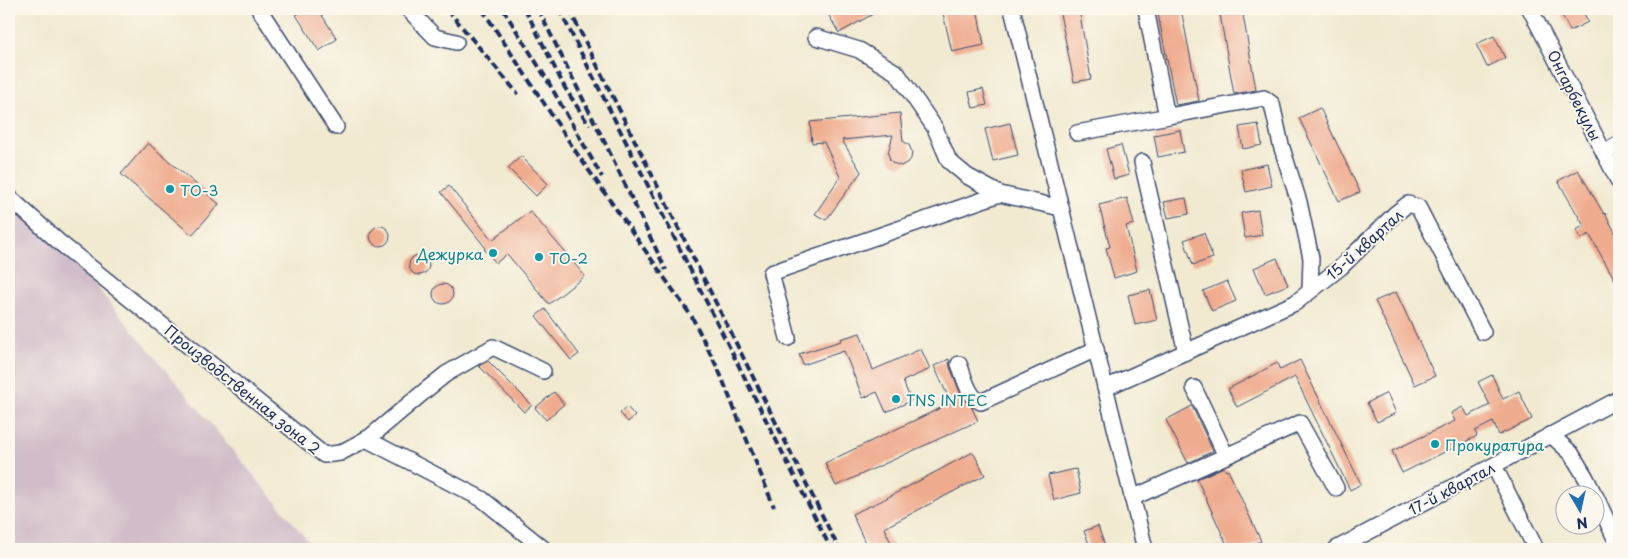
<svg xmlns="http://www.w3.org/2000/svg" width="1628" height="558" font-family="'Playpen Sans',sans-serif">
	<rect width="100%" height="100%" fill="#fbf7ec"/>
	<filter id="ink" filterUnits="userSpaceOnUse"><feTurbulence type="fractalNoise" baseFrequency=".02" numOctaves="2"/><feDisplacementMap in="SourceGraphic" scale="10" xChannelSelector="R" yChannelSelector="G"/><feConvolveMatrix kernelMatrix="1 2 1 2 8 2 1 2 1" color-interpolation-filters="sRGB"/></filter>
	<filter id="wash" filterUnits="userSpaceOnUse"><feTurbulence type="fractalNoise" baseFrequency=".0096" numOctaves="4" result="noise"/><feDisplacementMap in="SourceGraphic" scale="20" xChannelSelector="R" yChannelSelector="G"/><feGaussianBlur stdDeviation="1.12" result="paint"/><feColorMatrix in="noise" values="0 0 0 0 0 0 0 0 0 0 0 0 0 0 0 0 0 1.4 0 .05"/><feComposite in="paint" operator="in"/></filter>
	<g filter="url(#wash)">
		<rect width="100%" height="100%" fill="#f1ead1"/>
		<!-- industrial -->
		<polygon fill="#d1bdc9" points="9,182 315,549 9,549"/>
		<g id="blocks">
			<!-- building -->
			<g fill="#efab8e">
				<polygon points="307,9 318,9 337,39 319,51 296,15"/>
				<polygon points="825,9 882,9 839,33"/>
				<polygon points="942,9 977,9 984,45 952,52"/>
				<polygon points="1059,9 1079,9 1091,79 1074,82"/>
				<polygon points="1157,9 1181,9 1199,101 1176,105"/>
				<polygon points="1219,9 1242,9 1256,90 1234,94"/>
				<polygon points="1559,9 1582,9 1588,22 1570,31"/>
				<polygon points="1494,36 1505,58 1487,67 1476,44"/>
				<polygon points="983,89 987,105 973,108 969,92"/>
				<polygon points="1320,108 1360,192 1339,201 1299,118"/>
				<polygon points="900,113 903,141 909,145 912,152 911,159 908,162 901,166 893,163 890,160 888,153 893,135 842,140 861,172 826,220 815,214 840,177 824,142 812,143 810,122"/>
				<polygon points="1010,123 1018,155 993,161 985,129"/>
				<polygon points="1258,124 1262,145 1243,149 1239,127"/>
				<polygon points="1180,130 1184,152 1158,157 1154,135"/>
				<polygon points="148,143 219,204 192,235 121,174"/>
				<polygon points="1121,145 1129,175 1114,179 1106,149"/>
				<polygon points="521,156 548,184 536,196 508,168"/>
				<polygon points="1267,164 1272,186 1246,192 1241,170"/>
				<polygon points="1578,170 1604,214 1605,213 1619,240 1619,287 1589,234 1581,239 1576,230 1584,226 1558,181"/>
				<polygon points="449,186 492,240 530,211 585,276 549,304 507,254 496,263 484,249 485,247 441,192"/>
				<polygon points="1127,198 1134,224 1126,226 1137,271 1114,278 1106,248 1110,247 1099,205"/>
				<polygon points="1186,198 1189,214 1168,218 1164,202"/>
				<polygon points="1258,210 1262,235 1245,238 1241,213"/>
				<circle cx="380" cy="236" r="10"/>
				<polygon points="1204,233 1213,258 1193,265 1184,240"/>
				<circle cx="419" cy="265" r="10"/>
				<polygon points="1277,258 1288,285 1265,294 1254,268"/>
				<polygon points="1227,281 1236,301 1212,311 1203,291"/>
				<circle cx="443" cy="294" r="10"/>
				<polygon points="1150,290 1157,320 1135,325 1128,295"/>
				<polygon points="1396,292 1435,376 1415,385 1375,301"/>
				<polygon points="545,309 579,354 571,360 536,316"/>
				<polygon points="860,333 873,370 921,349 930,369 903,381 911,401 886,412 877,392 863,398 844,351 803,365 799,354 841,341 840,339"/>
				<polygon points="949,359 950,367 959,390 965,401 972,408 978,421 836,486 825,463 951,403 934,366"/>
				<polygon points="1300,360 1361,484 1350,490 1295,377 1237,407 1228,389 1277,363 1280,370"/>
				<polygon points="488,361 532,405 524,412 479,366"/>
				<polygon points="1492,375 1503,399 1519,391 1532,419 1499,435 1493,422 1475,431 1477,436 1402,473 1392,451 1455,421 1451,413 1463,407 1468,416 1490,405 1478,382"/>
				<polygon points="554,392 564,404 546,420 535,408"/>
				<polygon points="1387,393 1396,413 1377,422 1367,403"/>
				<polygon points="1192,406 1213,451 1188,463 1166,420"/>
				<polygon points="627,407 635,416 628,422 620,413"/>
				<polygon points="973,452 985,475 884,528 894,549 868,549 852,514 881,501"/>
				<polygon points="1224,467 1226,471 1228,470 1261,541 1242,549 1229,549 1197,479"/>
				<polygon points="1076,469 1081,493 1054,500 1048,475"/>
				<polygon points="1098,526 1106,549 1091,549 1084,531"/>
			</g>
		</g>
	</g>
	<g filter="url(#ink)">
		<use href="#blocks" fill-opacity="0" stroke="#3b4b6f" stroke-width="1"/>
		<g fill="none" stroke-linecap="round" stroke-linejoin="round">
			<defs>
				<g id="minor">
					<polyline points="259,9 336,127"/>
					<polyline points="408,9 435,37 456,42"/>
					<polyline points="1012,9 1145,549"/>
					<polyline points="1146,9 1165,107 1169,116 1264,98 1272,104 1281,145 1299,202 1311,258 1310,291"/>
					<polyline points="1530,9 1619,182"/>
					<polyline points="816,37 859,50 897,73 935,128 949,161 967,176 1000,194"/>
					<polyline points="1077,133 1169,116"/>
					<polyline points="1604,153 1619,144"/>
					<polyline points="1142,162 1186,352"/>
					<polyline points="9,197 59,242 324,455 340,453 370,437 426,390 446,374 493,347 543,371"/>
					<polyline points="788,338 771,273 1000,194 1061,208"/>
					<path d="M959 364C964 376 968 397 981 402L1096 349"/>
					<polyline points="1105,388 1295,303 1341,267 1395,214 1408,204 1418,207 1483,332"/>
					<polyline points="1194,388 1226,456"/>
					<polyline points="1551,435 1571,453 1586,478 1595,496"/>
					<polyline points="366,439 482,499 544,549"/>
					<polyline points="1494,466 1536,549"/>
					<polyline points="1596,497 1619,547"/>
					<polyline points="1132,498 1300,423 1336,488"/>
					<polyline points="1336,549 1619,399"/>
				</g>
			</defs>
			<!-- minor casing -->
			<use href="#minor" stroke="#3b4b6f" stroke-width="18"/>
			<!-- minor -->
			<use href="#minor" stroke="#fff" stroke-width="15"/>
			<!-- rail -->
			<g stroke="#1b2f5e" stroke-width="4" stroke-dasharray="8 4" stroke-linecap="butt">
				<polyline points="447,9 518,94"/>
				<polyline points="482,9 578,155 692,317 719,371 774,507"/>
				<polyline points="503,9 546,78 602,177"/>
				<polyline points="525,9 565,88 589,125"/>
				<polyline points="538,9 607,147 666,270"/>
				<polyline points="559,9 831,549"/>
				<polyline points="569,9 839,549"/>
			</g>
		</g>
	</g>
	<!-- markers -->
	<g fill="#0f9aa8" stroke="#fbf7ec" stroke-width="2">
		<circle cx="170" cy="189" r="5"/>
		<circle cx="493" cy="253" r="5"/>
		<circle cx="539" cy="257" r="5"/>
		<circle cx="896" cy="399" r="5"/>
		<circle cx="1435" cy="444" r="5"/>
	</g>
	<g text-anchor="middle" dominant-baseline="central" stroke-width="4" stroke-linejoin="round" paint-order="stroke">
		<!-- street labels -->
		<g font-size="15" fill="#1b2f5e" stroke="#fbf7ec">
			<text transform="translate(1575 95) rotate(63)">Онгарбекулы</text>
			<text transform="translate(1364 244) rotate(-42)">15-й квартал</text>
			<text transform="translate(243 389) rotate(39)">Производственная зона 2</text>
			<text transform="translate(1451 488) rotate(-28)">17-й квартал</text>
		</g>
		<!-- culture labels -->
		<g font-size="15" fill="#0d838f" stroke="#fbf7ec" text-anchor="start">
			<text x="180" y="189">ТО-3</text>
			<text x="483" y="253" text-anchor="end">Дежурка</text>
			<text x="549" y="257">ТО-2</text>
			<text x="906" y="399">TNS INTEC</text>
			<text x="1445" y="444">Прокуратура</text>
		</g>
	</g>
	<!-- margin -->
	<rect width="1628" height="558" fill="none" stroke="#fbf7ec" stroke-width="30"/>
	<!-- north arrow -->
	<g transform="translate(1580 510) rotate(171)"><circle r="24" fill="#fbf7ec" stroke="#a1a7b3"/>
	<path d="M0-4L9 19L0 12L-9 19Z" fill="#1f6fb2"/>
	<text y="-8" font-size="14" font-weight="bold" text-anchor="middle" fill="#1b2f5e">N</text>
	</g>
</svg>
